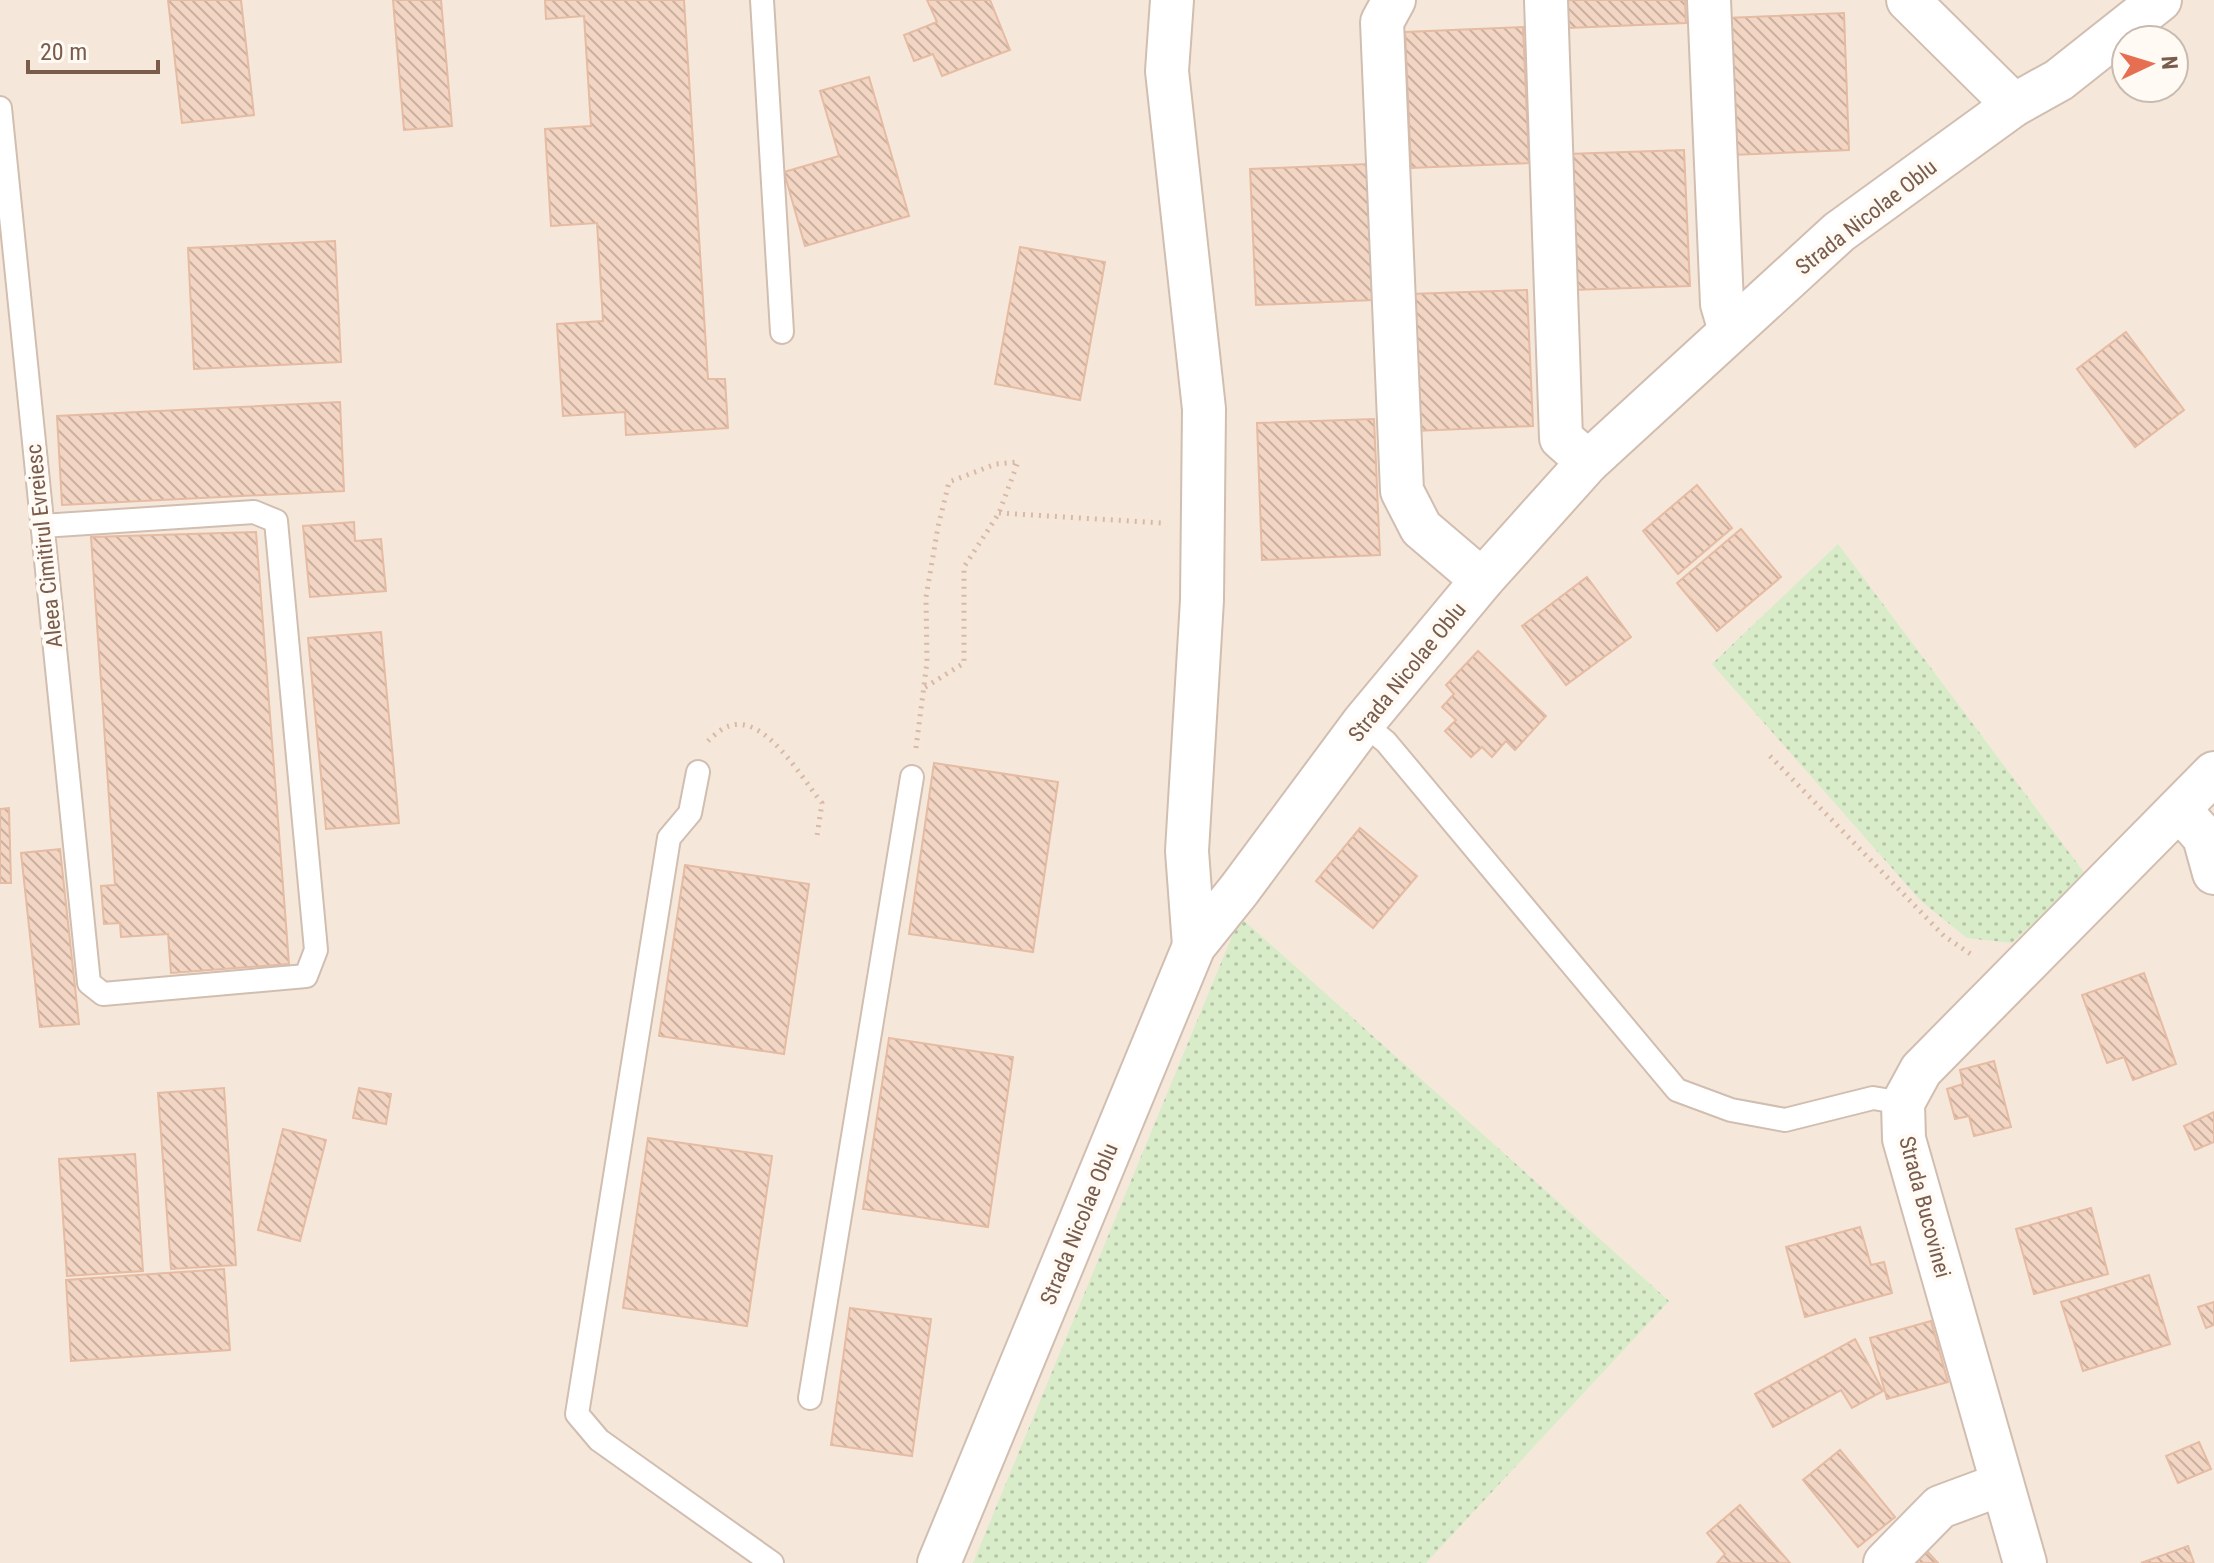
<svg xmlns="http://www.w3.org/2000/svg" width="2214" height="1563" font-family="'Roboto Condensed',sans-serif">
	<defs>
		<pattern id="grass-dots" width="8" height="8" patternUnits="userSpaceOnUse" patternTransform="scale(2)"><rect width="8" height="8" fill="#d8ecc9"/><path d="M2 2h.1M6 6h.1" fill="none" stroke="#b4c2a5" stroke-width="1.8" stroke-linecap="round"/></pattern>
		<pattern id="building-back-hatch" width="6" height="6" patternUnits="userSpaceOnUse" patternTransform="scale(2)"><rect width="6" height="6" fill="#f3d5c3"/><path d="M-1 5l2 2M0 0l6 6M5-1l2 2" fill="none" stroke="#cab0a1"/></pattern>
	</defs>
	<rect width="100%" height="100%" fill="#fdf6ec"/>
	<!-- residential -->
	<path fill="#f5e8da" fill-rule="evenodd" d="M0 0H2214V1563H0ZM2126 40H2174V88H2126Z"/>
	<!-- grass -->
	<g fill="url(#grass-dots)">
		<polygon points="1838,544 2086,875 2012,943 1967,938 1921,901 1712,664"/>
		<polygon points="1240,917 1669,1301 1426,1563 973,1563"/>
	</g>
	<!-- building -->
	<g fill="url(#building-back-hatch)" stroke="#e6bba3" stroke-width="2">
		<polygon points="168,0 241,0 254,115 182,123"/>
		<polygon points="393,0 441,0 452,126 404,130"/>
		<polygon points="545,0 684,0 708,379 725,379 728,428 626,435 625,412 563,416 557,324 603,321 597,223 551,226 545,129 591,126 584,16 546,19"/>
		<polygon points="927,0 990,0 1010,50 942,76 933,54 914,61 904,35 937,22"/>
		<polygon points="1567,0 1685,0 1686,23 1568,28"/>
		<polygon points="1844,13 1849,150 1732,155 1726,18"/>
		<polygon points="1523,27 1529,163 1411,168 1405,32"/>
		<polygon points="869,77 909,216 805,246 784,172 839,156 820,91"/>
		<polygon points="1684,150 1690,286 1572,290 1567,154"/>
		<polygon points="1368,164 1373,300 1256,305 1250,169"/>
		<polygon points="335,241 341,362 194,369 188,248"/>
		<polygon points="1020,247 1105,262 1080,400 995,384"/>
		<polygon points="1527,290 1533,426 1415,431 1410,294"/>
		<polygon points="2126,332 2184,410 2135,447 2077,369"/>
		<polygon points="340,402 344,491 62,505 57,416"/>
		<polygon points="1374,419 1380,555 1262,560 1257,423"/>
		<polygon points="1697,485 1732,528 1678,574 1643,531"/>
		<polygon points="354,522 355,541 381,539 386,591 310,597 303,526"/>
		<polygon points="1741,529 1781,577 1717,631 1677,583"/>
		<polygon points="256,532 289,964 171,973 168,934 121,937 120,923 104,924 101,886 115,885 91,537"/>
		<polygon points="1587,577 1631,637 1566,685 1522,626"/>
		<polygon points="381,632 399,823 326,829 308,638"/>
		<polygon points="1478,651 1546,716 1515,750 1506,741 1492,757 1482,747 1471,757 1445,731 1456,720 1442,707 1454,694 1446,685"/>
		<polygon points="934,763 1058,782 1033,952 909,934"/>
		<polygon points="9,808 11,883 0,883 0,809"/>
		<polygon points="1360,828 1417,876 1373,928 1316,881"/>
		<polygon points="60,849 79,1024 40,1027 21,853"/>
		<polygon points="685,865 809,884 784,1054 659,1036"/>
		<polygon points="2144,973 2176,1064 2133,1080 2124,1057 2107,1063 2082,995"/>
		<polygon points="889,1038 1013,1057 988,1227 863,1209"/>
		<polygon points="1994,1061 2011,1127 1974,1136 1969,1116 1955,1119 1947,1089 1963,1084 1960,1070"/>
		<polygon points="224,1088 236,1265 171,1269 158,1093"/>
		<polygon points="359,1088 391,1094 386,1124 353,1118"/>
		<polygon points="2214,1112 2214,1142 2195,1150 2184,1126"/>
		<polygon points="283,1129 326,1140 300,1241 258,1230"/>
		<polygon points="648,1138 772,1156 747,1326 623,1308"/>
		<polygon points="135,1154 143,1271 67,1276 59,1159"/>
		<polygon points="2091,1208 2108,1274 2034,1294 2016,1229"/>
		<polygon points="1860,1227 1871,1265 1884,1262 1892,1293 1805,1317 1786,1247"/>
		<polygon points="224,1269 230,1350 71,1361 66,1280"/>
		<polygon points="2149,1275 2170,1344 2083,1371 2061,1302"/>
		<polygon points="2214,1302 2214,1325 2206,1328 2198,1307"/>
		<polygon points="850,1308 931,1319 912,1456 831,1445"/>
		<polygon points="1931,1321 1948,1382 1887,1399 1870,1338"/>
		<polygon points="1855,1339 1883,1391 1852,1408 1841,1390 1773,1427 1755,1394"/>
		<polygon points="2199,1442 2211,1469 2178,1483 2166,1456"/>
		<polygon points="1840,1450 1895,1517 1858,1547 1803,1480"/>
		<polygon points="1740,1505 1790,1563 1717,1563 1725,1554 1707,1533"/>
		<polygon points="2188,1546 2194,1563 2141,1563"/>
		<polygon points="1925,1549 1938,1563 1910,1563"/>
	</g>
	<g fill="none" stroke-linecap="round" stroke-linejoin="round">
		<defs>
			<g id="lane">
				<polyline points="762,0 782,332"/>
				<polyline points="0,108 89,983 103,994 306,976 316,950 276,521 254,512 42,526"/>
				<polyline points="1363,723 1386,742 1677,1090 1731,1110 1785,1120 1873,1098 1903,1103"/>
				<polyline points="698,772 690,813 669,838 577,1414 599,1440 772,1563"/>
				<polyline points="810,1398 912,777"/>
			</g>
			<g id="street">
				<polyline points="1172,0 1167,71 1204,409 1202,600 1187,851 1194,946"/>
				<polyline points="1394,0 1382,22 1402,491 1421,528 1482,580"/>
				<polyline points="1546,0 1561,438 1588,462"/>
				<polyline points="1709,0 1722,304 1730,331"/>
				<polyline points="1908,0 2014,105"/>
				<polyline points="2179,809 2204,837 2214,873"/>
				<polyline points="939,1563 1194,946 1239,890 1363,723 1482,580 1588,462 1839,232 2014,105 2059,80 2160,0"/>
				<polyline points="1885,1563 1940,1507 2002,1484"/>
				<polyline points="2025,1563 1904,1139 1903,1103 1921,1070 2214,773"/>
			</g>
		</defs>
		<!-- lane casing -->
		<use href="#lane" stroke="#d1beb0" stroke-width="26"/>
		<!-- street casing -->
		<use href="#street" stroke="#d1beb0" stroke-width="46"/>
		<!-- path -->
		<g stroke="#d9b8a5" stroke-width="5" stroke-dasharray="2 6" stroke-linecap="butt">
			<polyline points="999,513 1162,523"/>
			<path d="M708 741C713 736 722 728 729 726 765 713 803 780 822 803L817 836"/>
			<polyline points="916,748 927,662 926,597 938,527 949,482 996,464 1018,462 999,513 964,567 964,663 924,688"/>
			<polyline points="1770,756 1944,936 1975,957"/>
		</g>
		<!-- lane -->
		<use href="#lane" stroke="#fff" stroke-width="22"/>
		<!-- street -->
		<use href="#street" stroke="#fff" stroke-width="42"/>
	</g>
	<g text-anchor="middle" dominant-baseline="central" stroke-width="8" stroke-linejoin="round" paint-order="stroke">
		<!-- street labels -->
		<g font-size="22" fill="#7a5c4d" stroke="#fffaf3">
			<text transform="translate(1866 217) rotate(-38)">Strada Nicolae Oblu</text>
			<text transform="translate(44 546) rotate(-96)">Aleea Cimitirul Evreiesc</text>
			<text transform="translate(1407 672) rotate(-51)">Strada Nicolae Oblu</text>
			<text transform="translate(1925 1207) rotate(75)">Strada Bucovinei</text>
			<text transform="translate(1079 1224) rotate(-68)">Strada Nicolae Oblu</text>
		</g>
	</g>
	<!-- north arrow -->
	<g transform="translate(2150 64) rotate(86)"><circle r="38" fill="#fffaf3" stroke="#cabbb1" stroke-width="2"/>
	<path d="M0-6L14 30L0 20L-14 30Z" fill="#e76f51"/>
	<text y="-12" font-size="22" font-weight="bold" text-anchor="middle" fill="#7a5c4d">N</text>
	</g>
	<!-- scale -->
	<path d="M28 60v12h130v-12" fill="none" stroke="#7a5c4d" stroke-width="4"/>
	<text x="40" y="60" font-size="24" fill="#7a5c4d" stroke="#fffaf3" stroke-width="6" paint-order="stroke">20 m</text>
</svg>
